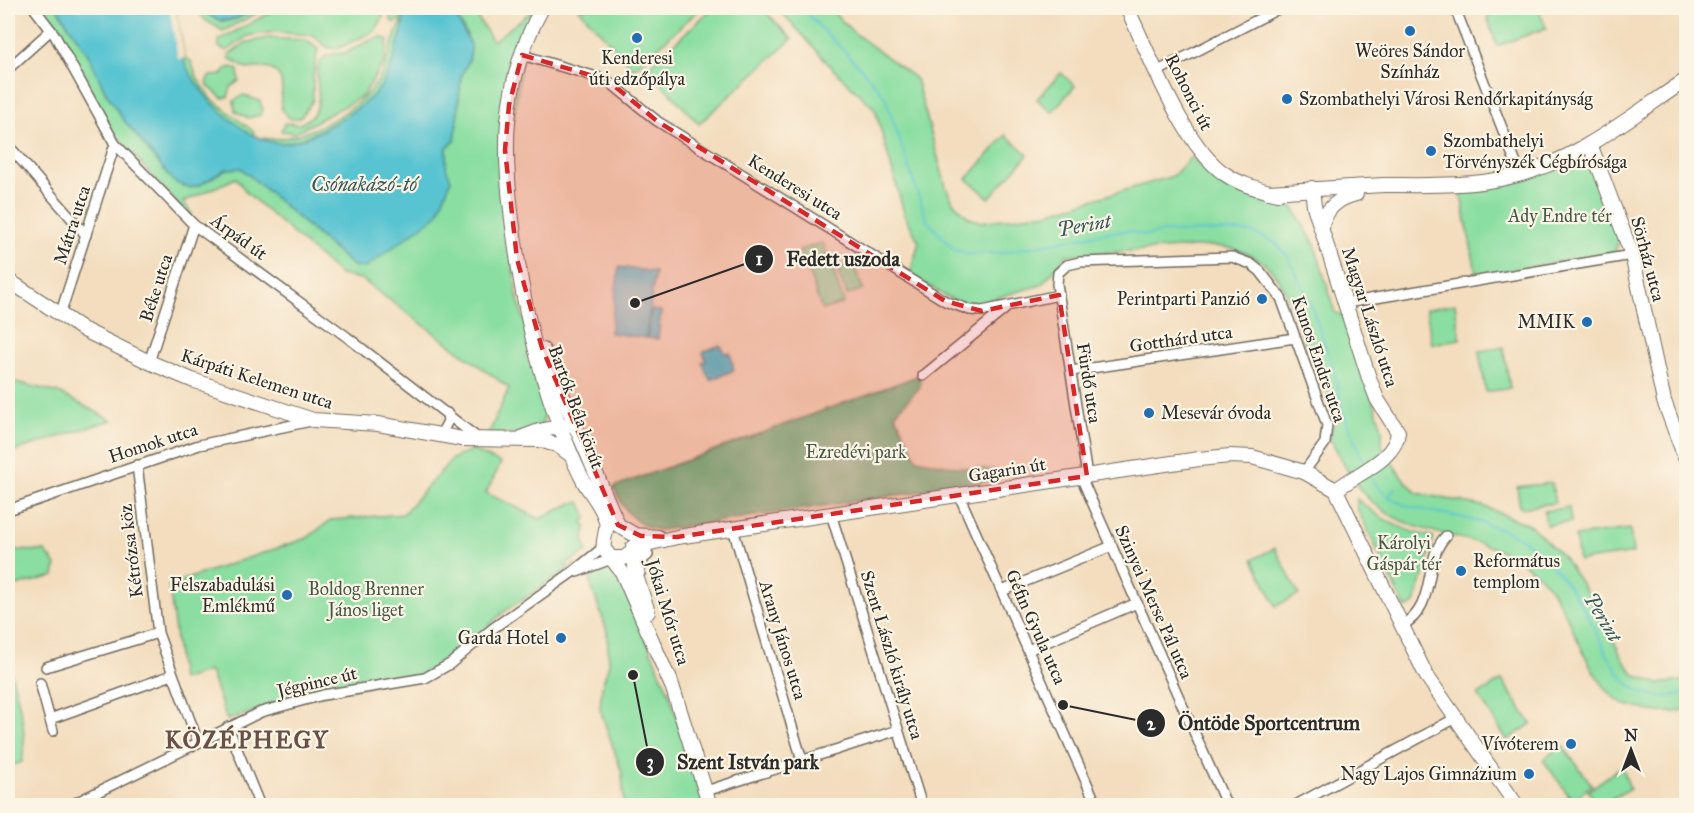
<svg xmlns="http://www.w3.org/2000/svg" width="1694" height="813" font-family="'IM FELL Great Primer',serif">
	<rect width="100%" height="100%" fill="#fcf5e5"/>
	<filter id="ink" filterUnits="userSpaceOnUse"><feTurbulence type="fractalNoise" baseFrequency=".0167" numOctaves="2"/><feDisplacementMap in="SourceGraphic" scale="12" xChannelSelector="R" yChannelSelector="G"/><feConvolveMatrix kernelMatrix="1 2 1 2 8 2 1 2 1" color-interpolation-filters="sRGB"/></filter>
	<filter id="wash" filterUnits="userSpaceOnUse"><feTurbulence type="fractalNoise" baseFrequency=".008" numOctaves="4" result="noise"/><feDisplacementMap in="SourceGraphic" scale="24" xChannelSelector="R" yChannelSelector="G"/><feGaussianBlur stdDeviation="1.35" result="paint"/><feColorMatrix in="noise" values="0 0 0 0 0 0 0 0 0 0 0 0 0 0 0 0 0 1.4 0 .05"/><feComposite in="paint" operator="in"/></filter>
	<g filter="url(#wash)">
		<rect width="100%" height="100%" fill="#f3ddbe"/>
		<!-- green -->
		<g fill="#8adea1" stroke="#5a8466" stroke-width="1.5">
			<polygon points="38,8 57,8 88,54 106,93 200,185 226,169 241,168 353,266 365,267 392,245 422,227 446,167 447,147 455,141 461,77 470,57 467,35 452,8 471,8 493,41 532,11 526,32 503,197 517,295 547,408 542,424 523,433 488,435 509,388 361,279 340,275 247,193 236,178 183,202 192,214 189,217 113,132"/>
			<path d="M172 8 176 11 185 58 191 61 197 78 212 99 254 132 253 135C287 152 363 110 380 78 388 63 393 32 402 23L400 20 394 23 391 20V15L386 8H391L404 20C400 45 391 81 371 100 362 109 345 117 332 124 316 132 300 142 281 143 245 145 200 96 186 66 178 48 176 26 172 8Z"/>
			<path d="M196 8C205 7 210 19 221 21 238 23 251 8 267 8L223 31 205 20Z"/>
			<polygon points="279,8 381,8 383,17 375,31 337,49 328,48 312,35 275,32 248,36 227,51 219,47 219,40"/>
			<polygon points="578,8 701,8 634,69"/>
			<polygon points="713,8 762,8 792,39 699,124 647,68"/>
			<path d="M778 8H829L852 31 916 79 946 187 953 202 968 217 981 222 1047 213 1173 176 1191 157C1226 190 1246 197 1293 207L1315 245 1335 313 1346 316 1382 428V447L1401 476 1417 493 1483 506 1531 526 1564 558 1592 600 1624 661 1635 675 1659 684 1686 680V709C1673 714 1660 713 1646 710 1639 708 1631 707 1624 704 1585 683 1574 612 1543 580 1491 526 1425 546 1376 505 1354 488 1343 462 1330 438L1337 411C1328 394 1318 378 1311 361 1289 304 1286 249 1211 246L1067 255 1041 285 970 305 945 296 910 274 919 242 905 216 875 109 835 71Z"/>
			<polygon points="1513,8 1538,8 1546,28 1497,46 1487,17"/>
			<path d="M381 37 388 40 384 62 363 96 295 133 281 131 285 123 300 124C337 106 304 76 324 58 331 52 339 55 347 52 359 47 367 40 381 37Z"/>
			<path d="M267 38 306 40 318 49 313 75V100L300 118 290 119 282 110C279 103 281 98 282 90 283 66 263 66 247 69L230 59 229 55 245 43Z"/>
			<polygon points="231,67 238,70 239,81 231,87 228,97 222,98 208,86 207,80 210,76 222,75 226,69"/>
			<polygon points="1061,73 1075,86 1052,112 1037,99"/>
			<polygon points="243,95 260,101 263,109 260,115 248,118 235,111 234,101"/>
			<polygon points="1006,135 1028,155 989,198 967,179"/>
			<polygon points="1581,159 1592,166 1610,216 1619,240 1615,252 1479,276 1476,272 1460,190 1532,177"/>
			<polygon points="823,243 827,256 803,263 799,250"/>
			<polygon points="830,262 844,303 822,310 808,270"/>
			<polygon points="853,263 863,289 847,295 837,269"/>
			<polygon points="1455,304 1460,339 1432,344 1426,309"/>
			<polygon points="1503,347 1510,388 1486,392 1479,351"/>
			<polygon points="8,380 59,393 112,420 8,453"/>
			<polygon points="471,450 501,463 486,493 540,519 572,503 580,502 587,517 583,522 586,526 584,541 587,552 565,565 568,569 576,564 505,611 449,661 437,668 419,675 277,704 227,720 210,671 181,680 169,585 307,538 331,520 403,514 452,459"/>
			<polygon points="1552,483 1555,503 1520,508 1517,487"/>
			<path d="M1357 499C1381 520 1402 531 1434 537L1415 603 1410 607H1405L1357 508Z"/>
			<polygon points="1569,507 1571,522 1546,525 1544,511"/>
			<polygon points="1630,529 1633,553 1579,561 1575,536"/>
			<polygon points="8,544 9,550 45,551 56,565 54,576 8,588"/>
			<polygon points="1275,548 1299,595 1276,606 1253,559"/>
			<polygon points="609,560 616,572 668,690 704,805 624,805 622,773 600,709 602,686 609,664 607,631 590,582 595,565"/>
			<path d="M8 661C16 694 29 727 22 762L8 767Z"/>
			<polygon points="1502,680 1531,724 1507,740 1478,695"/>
			<polygon points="1562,745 1592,785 1572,800 1543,760"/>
			<polygon points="1622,766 1630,789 1599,805 1588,791"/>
		</g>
		<!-- forest -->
		<path fill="#6fbd87" stroke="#4d7459" stroke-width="1.5" d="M920 375V387L895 414 917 459 957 467 997 470 998 480 660 530C635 528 622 508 614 487Z"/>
		<!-- water -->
		<g fill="#58c4d1" stroke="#42787e" stroke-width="1.5">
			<path d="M57 8H172C176 25 178 45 184 61 192 80 207 99 222 112 268 153 289 151 341 119 375 98 387 87 397 46 399 39 405 25 404 19 403 14 394 11 391 8H452L471 46 470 57 461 77 455 141 447 147 446 167 451 180 437 215 365 268 353 266 241 168 226 169 200 185 190 188 174 182 122 118 106 93 88 54Z"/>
			<path d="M201 8H259C238 19 218 29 201 8Z"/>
			<polygon points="619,267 655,272 646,338 610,333"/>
			<polygon points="651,310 661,311 658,339 647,338"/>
			<polygon points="720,345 726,354 730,353 734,370 710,380 702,362 706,361 703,352"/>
		</g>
		<!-- pier -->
		<polygon fill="#f3ddbe" points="170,11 176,11 185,58 178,59"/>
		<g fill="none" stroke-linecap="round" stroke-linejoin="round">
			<!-- stream -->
			<g stroke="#58c4d1" stroke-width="2">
				<path d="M802 8C829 38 861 64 885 97L927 221 954 249 967 254 999 253 1109 232 1129 231 1145 235 1164 232 1237 231 1254 233 1276 243 1289 258 1311 305 1335 374 1342 409 1362 459"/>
				<path d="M1372 478C1389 510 1425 509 1455 516 1484 522 1520 533 1542 554 1557 570 1578 597 1588 616 1612 661 1623 710 1686 693"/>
				<polyline points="1389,496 1395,487"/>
			</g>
		</g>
	</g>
	<g filter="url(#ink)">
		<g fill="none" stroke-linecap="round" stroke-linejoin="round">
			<defs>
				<g id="street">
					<polyline points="34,8 54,34 115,144 194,225 347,337 479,439"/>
					<polyline points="1455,8 1520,174"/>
					<polyline points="522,55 607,80 657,121 945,301 970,310 982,311 1059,295"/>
					<polyline points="8,69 51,30"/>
					<polyline points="1158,71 1280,8"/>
					<polyline points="8,145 86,235"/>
					<polyline points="1346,303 1632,255"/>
					<polyline points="60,315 115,144"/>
					<polyline points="149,362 194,225"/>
					<polyline points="1071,371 1295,338"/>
					<polyline points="923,376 1005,309"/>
					<polyline points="440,436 448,421 447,413"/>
					<polyline points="137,465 158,633 198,742"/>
					<polyline points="1087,476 1057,284 1058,273 1067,265 1080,262 1232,257 1251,264 1260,271 1281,298 1327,425 1325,443 1304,472"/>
					<polyline points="1081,477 1227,806"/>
					<polyline points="959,495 1097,806"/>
					<polyline points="8,510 199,445 311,421"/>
					<polyline points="831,514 922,806"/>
					<polyline points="733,529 802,760"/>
					<polyline points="577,572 614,558"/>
					<polyline points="640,573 638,566 643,564 642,560 648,555 646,549"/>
					<polyline points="1002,591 1112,546"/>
					<path d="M1401 626C1438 608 1422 560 1446 536"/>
					<polyline points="1028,650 1137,603"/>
					<polyline points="46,667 158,633"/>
					<polyline points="40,683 53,731"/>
					<polyline points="50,719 172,675"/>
					<polyline points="228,727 260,806"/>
					<polyline points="706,791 898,730"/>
					<polyline points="69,806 261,712 323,695 425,678 450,664 492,629 574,571 600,550 603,543"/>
					<polyline points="1294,806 1454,719"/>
				</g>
				<g id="secondary">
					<path d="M542 8C499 87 503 156 515 242 523 303 536 361 557 419 565 439 572 459 582 478 589 493 603 505 606 522 608 531 602 539 604 549L622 572 671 684"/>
					<path d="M1127 8C1149 53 1184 147 1225 174 1241 185 1259 189 1277 194"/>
					<polyline points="1590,144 1632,255 1664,401 1686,460"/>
					<path d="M1312 188 1314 206 1369 378 1377 399 1398 432C1396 460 1355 474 1336 490"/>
					<path d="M1269 192 1383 185C1425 185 1468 187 1510 177 1576 162 1631 116 1686 80"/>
					<path d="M1322 228C1324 209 1339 198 1356 194"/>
					<polyline points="8,280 84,330 149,362 192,380 313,420 378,424 462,439 539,440 557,445 571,455"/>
					<polyline points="543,350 618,525 635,535 658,537"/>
					<polyline points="523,437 539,431 568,425"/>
					<polyline points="633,547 636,576 648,612"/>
					<polyline points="614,558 624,558 642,545 677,537 1199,459 1230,456 1252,457 1304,472 1336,490 1426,675 1517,806"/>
					<polyline points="669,676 710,806"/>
				</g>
			</defs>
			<!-- street casing -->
			<use href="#street" stroke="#71695e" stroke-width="12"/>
			<!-- secondary casing -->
			<use href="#secondary" stroke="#71695e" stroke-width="16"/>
			<!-- street -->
			<use href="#street" stroke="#fff" stroke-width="9"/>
			<!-- secondary -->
			<use href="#secondary" stroke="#fff" stroke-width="14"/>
		</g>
	</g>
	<!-- marked area -->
	<path fill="#d62828" fill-opacity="0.2" stroke="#d62828" stroke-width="4.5" stroke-dasharray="12 8" stroke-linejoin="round" d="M522 55 607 80 657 121 945 301 982 311 1059 295 1087 476 677 537 641 536 618 525 542 348 517 259 505 150 509 105Z"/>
	<!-- markers -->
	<g fill="#1f6fb2" stroke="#fcf5e5" stroke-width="2">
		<circle cx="1410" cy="31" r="6"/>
		<circle cx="637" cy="38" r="6"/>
		<circle cx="1287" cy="99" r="6"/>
		<circle cx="1431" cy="151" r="6"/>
		<circle cx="1262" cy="299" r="6"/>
		<circle cx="1587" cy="322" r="6"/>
		<circle cx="1149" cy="413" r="6"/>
		<circle cx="1461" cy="571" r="6"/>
		<circle cx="287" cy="595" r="6"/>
		<circle cx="561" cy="638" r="6"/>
		<circle cx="1571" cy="744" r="6"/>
		<circle cx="1529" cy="774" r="6"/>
	</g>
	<g text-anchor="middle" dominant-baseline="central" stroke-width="4.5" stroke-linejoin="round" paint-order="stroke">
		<!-- poi labels -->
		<g font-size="18" fill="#2b2b2b" stroke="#fcf5e5" text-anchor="end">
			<text x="1410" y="51" text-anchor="middle">Weöres Sándor<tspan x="1410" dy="21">Színház</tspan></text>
			<text x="637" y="58" text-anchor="middle">Kenderesi<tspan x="637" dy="21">úti edzőpálya</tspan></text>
			<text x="1299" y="99" text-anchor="start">Szombathelyi Városi Rendőrkapitányság</text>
			<text x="1443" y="141" text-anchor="start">Szombathelyi<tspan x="1443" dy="21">Törvényszék Cégbírósága</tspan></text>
			<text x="1250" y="299">Perintparti Panzió</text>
			<text x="1575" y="322">MMIK</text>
			<text x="1161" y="413" text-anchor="start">Mesevár óvoda</text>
			<text x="1473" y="561" text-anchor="start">Református<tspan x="1473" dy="21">templom</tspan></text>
			<text x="275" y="585">Felszabadulási<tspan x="275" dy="21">Emlékmű</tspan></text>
			<text x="549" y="638">Garda Hotel</text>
			<text x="1559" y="744">Vívóterem</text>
			<text x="1517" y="774">Nagy Lajos Gimnázium</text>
		</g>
		<!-- street labels -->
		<g font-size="18" fill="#2b2b2b" stroke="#fcf5e5">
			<text transform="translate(1189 92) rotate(63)">Rohonci út</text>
			<text transform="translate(795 187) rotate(32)">Kenderesi utca</text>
			<text transform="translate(72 225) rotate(-72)">Mátra utca</text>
			<text transform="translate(239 237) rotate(36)">Árpád út</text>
			<text transform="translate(1648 259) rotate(75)">Sörház utca</text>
			<text transform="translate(156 288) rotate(-72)">Béke utca</text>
			<text transform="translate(1370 317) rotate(72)">Magyar László utca</text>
			<text transform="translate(1181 339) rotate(-8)">Gotthárd utca</text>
			<text transform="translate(1319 359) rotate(71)">Kunos Endre utca</text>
			<text transform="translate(257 379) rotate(18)">Kárpáti Kelemen utca</text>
			<text transform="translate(1089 383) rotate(81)">Fürdő utca</text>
			<text transform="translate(576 407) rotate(70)">Bartók Béla körút</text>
			<text transform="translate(153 443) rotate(-18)">Homok utca</text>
			<text transform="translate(1007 470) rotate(-9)">Gagarin út</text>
			<text transform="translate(131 551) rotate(-97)">Kétrózsa köz</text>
			<text transform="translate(1154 602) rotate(66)">Szinyei Merse Pál utca</text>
			<text transform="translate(668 612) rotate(73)">Jókai Mór utca</text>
			<text transform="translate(1036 627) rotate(66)">Géfin Gyula utca</text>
			<text transform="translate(783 640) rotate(73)">Arany János utca</text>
			<text transform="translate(892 655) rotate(73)">Szent László király utca</text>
			<text transform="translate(317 682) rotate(-13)">Jégpince út</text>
		</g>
		<!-- park labels -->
		<g font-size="18" fill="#435848" stroke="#fcf5e5">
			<text x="1560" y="216">Ady Endre tér</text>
			<text x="856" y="452">Ezredévi park</text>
			<text x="1404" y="543">Károlyi<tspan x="1404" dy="21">Gáspár tér</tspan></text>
			<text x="366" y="589">Boldog Brenner<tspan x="366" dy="21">János liget</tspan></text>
		</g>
		<!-- water labels -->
		<g font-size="20" font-style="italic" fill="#38595d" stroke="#fcf5e5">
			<text x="364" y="184">Csónakázó-tó</text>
			<text transform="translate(1084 225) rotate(-10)">Perint</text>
			<text transform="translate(1603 617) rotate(59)">Perint</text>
		</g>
		<!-- district labels -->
		<g font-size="24" font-weight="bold" letter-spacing="1.5" fill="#685048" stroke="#fcf5e5">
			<text x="247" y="740">KÖZÉPHEGY</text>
		</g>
	</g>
	<!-- callouts -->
	<path fill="none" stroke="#2b2b2b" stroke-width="2" d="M635 303L759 259M1063 705L1151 723M633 675L650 762"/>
	<g fill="#2b2b2b" stroke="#fcf5e5" stroke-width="2">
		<circle cx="635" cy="303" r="6"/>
		<circle cx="1063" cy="705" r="6"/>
		<circle cx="633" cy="675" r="6"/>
		<circle cx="759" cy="259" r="15"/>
		<circle cx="1151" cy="723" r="15"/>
		<circle cx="650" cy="762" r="15"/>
	</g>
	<g font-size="18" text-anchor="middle" font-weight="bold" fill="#fff">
		<text x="759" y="265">1</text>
		<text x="1151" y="730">2</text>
		<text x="650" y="768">3</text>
	</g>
	<g font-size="20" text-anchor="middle" font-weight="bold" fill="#2b2b2b" stroke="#fcf5e5" stroke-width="4.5" stroke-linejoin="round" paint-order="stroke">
		<text x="843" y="266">Fedett uszoda</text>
		<text x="1269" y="730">Öntöde Sportcentrum</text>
		<text x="748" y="769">Szent István park</text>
	</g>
	<!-- margin -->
	<rect width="1694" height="813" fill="none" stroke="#fcf5e5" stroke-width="30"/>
	<!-- north arrow -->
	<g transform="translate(1631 750)" stroke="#fcf5e5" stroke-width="4.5" paint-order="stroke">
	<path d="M0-4.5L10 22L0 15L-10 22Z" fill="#2b2b2b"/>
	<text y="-9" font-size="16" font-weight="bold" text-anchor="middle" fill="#2b2b2b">N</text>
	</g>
</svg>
